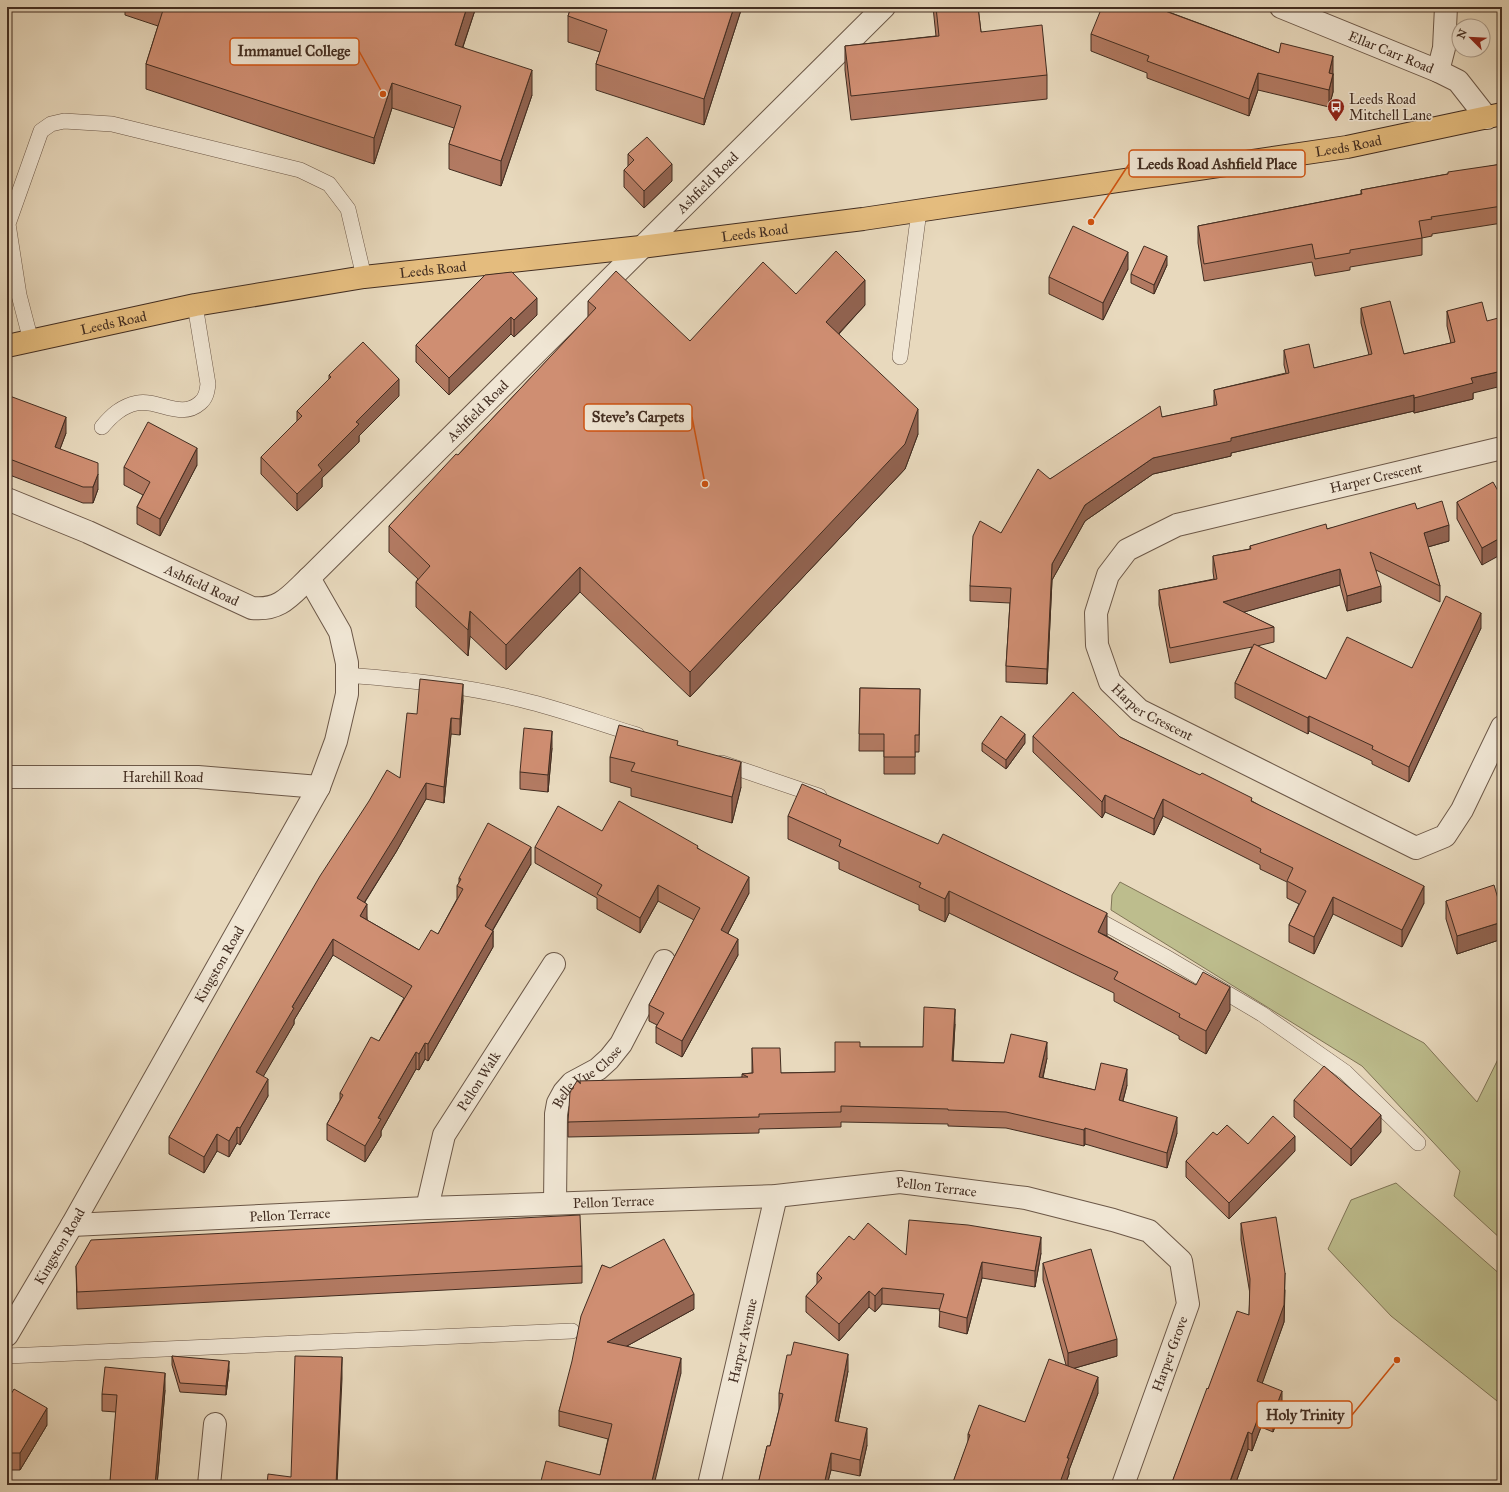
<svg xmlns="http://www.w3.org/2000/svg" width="1509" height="1492" font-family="'IM FELL Great Primer',serif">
	<rect width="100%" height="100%" fill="#e8d9bd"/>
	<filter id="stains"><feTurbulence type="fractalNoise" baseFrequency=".005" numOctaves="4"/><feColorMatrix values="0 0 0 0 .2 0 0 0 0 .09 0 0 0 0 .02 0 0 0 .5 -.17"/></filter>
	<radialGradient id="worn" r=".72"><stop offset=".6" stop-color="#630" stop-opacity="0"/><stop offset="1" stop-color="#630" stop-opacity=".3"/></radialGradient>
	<!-- green -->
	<g fill="#bdbd8d" stroke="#807557">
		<polygon points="1120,882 1424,1043 1477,1102 1502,1051 1502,1240 1454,1196 1460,1171 1362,1066 1111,910 1112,895"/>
		<polygon points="1396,1183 1502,1276 1502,1405 1391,1316 1328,1249 1351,1200"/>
	</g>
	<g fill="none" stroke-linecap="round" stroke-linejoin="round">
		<defs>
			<g id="service">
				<polyline points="31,341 19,295 8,224 41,131 51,124 64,121 112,124 300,170 329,184 348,209 364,277"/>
				<polyline points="900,357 919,211"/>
				<path d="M102 427C112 415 122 406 137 403 159 399 181 420 200 403 206 398 207 392 208 384L195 305"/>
				<path d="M347 675C408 680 470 686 530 702 566 711 601 724 637 735"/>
				<polyline points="722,763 819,796"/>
				<polyline points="1089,915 1164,956 1262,1014 1345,1072 1418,1143"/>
				<polyline points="7,1356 572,1331"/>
			</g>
			<g id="minor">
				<path id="s1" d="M1281 7 1438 71 1458 81 1487 118"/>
				<polyline points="1438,71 1444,48 1446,7"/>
				<path id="s2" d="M1502 448 1177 525 1127 550 1108 575 1096 613 1097 645 1110 682 1139 710 1416 848 1445 836 1462 810 1502 727"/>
				<path id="s3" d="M7 499 88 532 252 608C280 611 290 596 309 578L884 7"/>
				<path id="s4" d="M7 777H198L319 787"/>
				<path id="s5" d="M555 1203 556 1114 558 1103 564 1092 572 1083 598 1069 609 1059 621 1044 664 961"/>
				<path id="s6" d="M427 1208 444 1135 554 964"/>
				<path id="s7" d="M72 1225 427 1208 776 1196 900 1182 1026 1198 1113 1220 1149 1231 1181 1261 1188 1304 1123 1485"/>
				<path id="s8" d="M7 1335 72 1225 319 787 336 741 347 694V663L340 632 309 578"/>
				<polyline points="209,1485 215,1424"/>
				<path id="s9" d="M709 1485 776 1196"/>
			</g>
			<g id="primary">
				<path id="s10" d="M7 346 195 305 364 277 641 247 863 219 1347 147 1502 114"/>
			</g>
		</defs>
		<!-- service casing -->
		<use href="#service" stroke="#6c5848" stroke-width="16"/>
		<!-- minor casing -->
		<use href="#minor" stroke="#6c5848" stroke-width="24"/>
		<!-- primary casing -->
		<use href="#primary" stroke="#422d21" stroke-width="24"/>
		<!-- service -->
		<use href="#service" stroke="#f0e6d4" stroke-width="15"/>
		<!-- minor -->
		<use href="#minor" stroke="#f0e6d4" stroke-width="22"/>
		<!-- primary -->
		<use href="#primary" stroke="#e4bc7e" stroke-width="22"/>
	</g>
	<!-- wall -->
	<g fill="#b27a62" stroke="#422d21">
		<polygon points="125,7 476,7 463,47 532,95 501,186 449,169 449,144 454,128 392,108 374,164 146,89 146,64 158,26 125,15"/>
		<polygon points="569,7 742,7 704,125 596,90 596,64 600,52 568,42 568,16 571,8"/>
		<polygon points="933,7 978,7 981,32 1047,75 1047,99 851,120 845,70 845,46 936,36"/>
		<polygon points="1158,7 1158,8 1279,53 1333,73 1333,92 1329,107 1258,90 1249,116 1147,78 1147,73 1091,51 1091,34"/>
		<polygon points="628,154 672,181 644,208 624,187 624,170 628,166"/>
		<polygon points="1502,164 1502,223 1432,234 1432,236 1422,238 1422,255 1350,267 1350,270 1315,276 1312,262 1204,281 1198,243 1198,226 1361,194 1361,190"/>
		<polygon points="1167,265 1154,294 1131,283 1131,274"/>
		<polygon points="1128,269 1103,320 1049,294 1049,277"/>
		<polygon points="485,275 537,315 514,337 511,334 449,395 416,362 416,345"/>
		<polygon points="796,294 865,305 839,334 918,434 905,469 690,697 580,592 506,670 470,636 468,656 416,607 416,582 418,579 389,552 389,526 458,455 588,317 588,301 690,341"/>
		<polygon points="1361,308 1404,354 1451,343 1447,326 1447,311 1473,393 1473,399 1414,413 1414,411 1231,453 1231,456 1153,474 1085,521 1052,580 1047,684 1006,682 1006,666 1010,603 970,601 970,586 1001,533 1050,479 1162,417 1214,406 1214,390 1286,373 1284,365 1284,350 1314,368 1369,355 1361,323"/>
		<polygon points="329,375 399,396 359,436 359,442 322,478 322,487 297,511 261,474 261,457 297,421 297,411 329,379"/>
		<polygon points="7,395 66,433 60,449 98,489 93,503 83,503 7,474"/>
		<polygon points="197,465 160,536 137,524 137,507 143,495 124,485 124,467"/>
		<polygon points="1502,498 1482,565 1457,519 1457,502"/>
		<polygon points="1417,509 1449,541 1428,547 1440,586 1440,602 1376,570 1381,602 1347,611 1340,585 1243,612 1274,627 1274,642 1257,646 1326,679 1412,668 1481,628 1409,782 1372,764 1372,761 1309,731 1308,734 1235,698 1235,683 1252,647 1170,663 1159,605 1159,590 1214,579 1213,572 1213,556 1250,549 1250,546"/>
		<polygon points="860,688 920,689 919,752 915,752 915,774 884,774 884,751 859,751"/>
		<polygon points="463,700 460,735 451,734 444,803 426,799 396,852 365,902 367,920 419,950 438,934 457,899 457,886 459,883 459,878 531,864 493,930 493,947 428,1061 425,1059 419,1070 416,1069 381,1131 381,1136 365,1162 327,1140 327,1124 340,1100 340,1093 379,1041 404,998 333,955 294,1020 294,1024 263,1076 268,1096 240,1145 237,1143 229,1157 217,1151 204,1173 169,1154 169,1137 400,778 417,714"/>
		<polygon points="1033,736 1120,737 1252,801 1424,903 1402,947 1333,914 1314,954 1289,942 1289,925 1299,904 1287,898 1287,882 1260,869 1260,865 1163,816 1154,835 1105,812 1102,818 1033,752"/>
		<polygon points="982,743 1025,743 1006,769 982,751"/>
		<polygon points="678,746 741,787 732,823 631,796 631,788 610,782 610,757"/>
		<polygon points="552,748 548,792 520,789 520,772"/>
		<polygon points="788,816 1107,936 1230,1010 1206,1054 1179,1039 1179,1036 1114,1001 1114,993 949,913 945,922 919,910 919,905 839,869 839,862 788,839"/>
		<polygon points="535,847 698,848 749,893 728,933 738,955 682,1057 656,1043 656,1027 657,1025 649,1021 649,1005 694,920 658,901 640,933 597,909 597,898 535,863"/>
		<polygon points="1446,901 1502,912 1502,939 1457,954 1446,919"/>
		<polygon points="955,1024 953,1061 1004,1063 1047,1058 1043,1078 1095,1090 1127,1085 1123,1101 1177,1133 1167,1168 1085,1144 1084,1146 1006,1128 948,1126 948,1124 841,1122 841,1127 759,1129 759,1133 568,1137 568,1122 742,1077 742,1074 752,1073 752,1048 781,1073 835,1072 860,1047 923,1047"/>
		<polygon points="1294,1100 1381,1132 1351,1166 1294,1117"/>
		<polygon points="1217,1135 1248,1144 1295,1151 1229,1219 1186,1177 1186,1161"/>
		<polygon points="1241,1223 1285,1290 1284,1322 1262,1383 1282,1408 1273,1432 1261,1427 1252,1451 1248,1449 1235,1485 1171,1485 1208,1389 1249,1315 1250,1294 1241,1240"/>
		<polygon points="854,1240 906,1255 1041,1253 1035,1287 982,1278 967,1334 939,1327 940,1309 882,1304 875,1312 869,1307 839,1341 806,1312 806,1296 817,1284 817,1273"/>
		<polygon points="1043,1263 1117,1356 1075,1368 1098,1393 1069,1470 1069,1474 1065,1485 952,1485 968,1442 968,1434 1025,1422 1066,1365 1043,1280"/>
		<polygon points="602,1265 694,1309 627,1346 681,1373 600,1475 608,1439 559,1426 559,1411"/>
		<polygon points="76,1266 582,1266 582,1283 77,1309"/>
		<polygon points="172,1356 229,1370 226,1395 180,1392 172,1365"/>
		<polygon points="848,1371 838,1422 867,1445 860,1476 831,1470 827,1485 758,1485 767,1446 770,1446 779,1410 779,1393"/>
		<polygon points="165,1390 157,1485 110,1485 116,1412 102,1411 102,1394"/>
		<polygon points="7,1401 47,1425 20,1470 10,1470 7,1468"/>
	</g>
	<!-- shaded-wall -->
	<g fill="#916350" stroke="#422d21">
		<polygon points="467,7 476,7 455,70 455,45"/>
		<polygon points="734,7 742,7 704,125 704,99"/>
		<polygon points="1333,56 1333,73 1329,90 1329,73"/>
		<polygon points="532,70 532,95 501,186 501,161"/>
		<polygon points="1258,73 1258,90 1249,116 1249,99"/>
		<polygon points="1333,74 1333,92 1329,107 1329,90"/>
		<polygon points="392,83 392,108 374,164 374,138"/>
		<polygon points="672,164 672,181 644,208 644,191"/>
		<polygon points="1128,252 1128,269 1103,320 1103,303"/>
		<polygon points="1167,256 1167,265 1154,294 1154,285"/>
		<polygon points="865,280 865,305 826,347 826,322"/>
		<polygon points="537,298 537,315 514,337 514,320"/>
		<polygon points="511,317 511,334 449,395 449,378"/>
		<polygon points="1502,371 1502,386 1473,393 1473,399 1414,413 1414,398 1471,378"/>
		<polygon points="399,379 399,396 359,436 359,442 322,478 322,487 297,511 297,494 318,465 356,422"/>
		<polygon points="1414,395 1414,411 1231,453 1231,456 1153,474 1085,521 1052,580 1047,684 1047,669 1052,564 1085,505 1153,458 1231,438"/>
		<polygon points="918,409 918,434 905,469 690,697 690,672"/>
		<polygon points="66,417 66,433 55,462 55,447"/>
		<polygon points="197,448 197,465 160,536 160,519"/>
		<polygon points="98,474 98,489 93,503 93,487"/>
		<polygon points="1449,525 1449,541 1424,548 1424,533"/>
		<polygon points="1502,537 1502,554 1482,565 1482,548"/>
		<polygon points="580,567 580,592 506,670 506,645"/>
		<polygon points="1340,569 1340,585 1223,618 1223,602"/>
		<polygon points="1381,586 1381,602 1347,611 1347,596"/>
		<polygon points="470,611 470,636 468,656 468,630"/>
		<polygon points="1481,613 1481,628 1409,782 1409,767"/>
		<polygon points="463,684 463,700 460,735 460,719"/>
		<polygon points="1309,716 1309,731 1308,734 1308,718"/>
		<polygon points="451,718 451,734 444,803 444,787"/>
		<polygon points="552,731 552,748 548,792 548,775"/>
		<polygon points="1025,734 1025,743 1006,769 1006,760"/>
		<polygon points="741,762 741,787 732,823 732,797"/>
		<polygon points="426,783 426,799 396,852 357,914 357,898"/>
		<polygon points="1105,795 1105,812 1102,818 1102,802"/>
		<polygon points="1163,799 1163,816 1154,835 1154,819"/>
		<polygon points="531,847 531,864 485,943 485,926"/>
		<polygon points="749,877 749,893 721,946 721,930"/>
		<polygon points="658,885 658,901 640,933 640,918"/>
		<polygon points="1424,886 1424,903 1402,947 1402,930"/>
		<polygon points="949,891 949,913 945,922 945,899"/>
		<polygon points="1333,897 1333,914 1314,954 1314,937"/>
		<polygon points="367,904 367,920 360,916"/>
		<polygon points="1107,913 1107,936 1098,932"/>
		<polygon points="1502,922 1502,939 1457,954 1457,936"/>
		<polygon points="493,931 493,947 428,1061 428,1044"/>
		<polygon points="333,939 333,955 294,1020 294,1024 256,1089 256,1072 292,1007"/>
		<polygon points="738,939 738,955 682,1057 682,1041"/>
		<polygon points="1230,987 1230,1010 1206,1054 1206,1031"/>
		<polygon points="955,1009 955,1024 952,1077 952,1061"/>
		<polygon points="1047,1042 1047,1058 1039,1093 1039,1077"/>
		<polygon points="425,1043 425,1059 419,1070 419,1054"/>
		<polygon points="416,1052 416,1069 381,1131 381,1136 365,1162 365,1146 378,1118"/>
		<polygon points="1127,1069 1127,1085 1119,1115 1119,1100"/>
		<polygon points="268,1079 268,1096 240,1145 240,1128"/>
		<polygon points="1381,1115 1381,1132 1351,1166 1351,1149"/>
		<polygon points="1177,1117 1177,1133 1167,1168 1167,1153"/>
		<polygon points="237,1127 237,1143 229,1157 229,1141"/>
		<polygon points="1085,1128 1085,1144 1084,1146 1084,1130"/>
		<polygon points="217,1134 217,1151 204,1173 204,1157"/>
		<polygon points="1295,1136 1295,1151 1229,1219 1229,1203"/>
		<polygon points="1041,1237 1041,1253 1035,1287 1035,1271"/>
		<polygon points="982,1262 982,1278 967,1334 967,1318"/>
		<polygon points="1285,1273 1284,1322 1257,1398 1257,1381"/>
		<polygon points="882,1288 882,1304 875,1312 875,1296"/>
		<polygon points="869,1291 869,1307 839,1341 839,1324"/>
		<polygon points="694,1294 694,1309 607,1357 607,1342"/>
		<polygon points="1117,1339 1117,1356 1068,1370 1068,1353"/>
		<polygon points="848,1354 848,1371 835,1438 835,1421"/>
		<polygon points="342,1357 342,1379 337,1485 336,1485"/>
		<polygon points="681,1358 681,1373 654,1485 651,1485"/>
		<polygon points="229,1361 229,1370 226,1395 226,1386"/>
		<polygon points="165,1373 165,1390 157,1485 155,1485"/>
		<polygon points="1098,1377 1098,1393 1069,1470 1069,1474 1065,1485 1059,1485 1067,1458"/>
		<polygon points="1282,1391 1282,1408 1273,1432 1273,1415"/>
		<polygon points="47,1408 47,1425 20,1470 20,1453"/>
		<polygon points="1261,1410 1261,1427 1252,1451 1252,1434"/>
		<polygon points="867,1428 867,1445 860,1476 860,1460"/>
		<polygon points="1248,1432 1248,1449 1235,1485 1229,1485"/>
		<polygon points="831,1453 831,1470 827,1485 824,1485"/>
	</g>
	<!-- building -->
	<g fill="#cf8e72" stroke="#422d21">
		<polygon points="164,7 467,7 455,45 532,70 501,161 449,144 461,106 392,83 374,138 146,64"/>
		<polygon points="571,7 734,7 704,99 596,64 607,30 568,16"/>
		<polygon points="936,7 978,7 981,32 1042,25 1047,75 851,96 845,46 939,36"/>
		<polygon points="1102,7 1158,7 1157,8 1279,53 1281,43 1333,56 1329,73 1333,74 1329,90 1258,73 1249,99 1147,61 1149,56 1091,34"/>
		<polygon points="647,137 672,164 644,191 624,170 634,160 628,154"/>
		<polygon points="1502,164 1502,206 1431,217 1432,219 1419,221 1422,238 1350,250 1350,253 1315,259 1312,244 1204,264 1198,226 1362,194 1361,190 1448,174 1448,172"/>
		<polygon points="1073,226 1128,252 1103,303 1049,277"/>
		<polygon points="1144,246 1167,256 1154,285 1131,274"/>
		<polygon points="836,251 865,280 826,322 918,409 905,444 690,672 580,567 506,645 470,611 468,630 416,582 430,566 389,526 456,454 458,455 596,308 588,301 616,271 690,341 763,262 796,294"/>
		<polygon points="512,272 537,298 514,320 511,317 449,378 416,345 485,275"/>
		<polygon points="1390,301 1404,354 1455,342 1447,311 1482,302 1487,321 1502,317 1502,371 1471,378 1473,383 1414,398 1414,395 1231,438 1231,441 1153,458 1085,505 1052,564 1047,669 1006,666 1011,588 970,586 973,536 980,521 1001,533 1038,469 1050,479 1160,406 1162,417 1217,405 1214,390 1289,373 1284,350 1309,344 1314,368 1372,354 1361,308"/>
		<polygon points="363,342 399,379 356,422 359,424 318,465 322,470 297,494 261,457 302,416 297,411 331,377 329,375"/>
		<polygon points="7,395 66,417 55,447 98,463 98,474 93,487 83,487 7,458"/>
		<polygon points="148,422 197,448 160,519 137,507 150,482 124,467"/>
		<polygon points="1493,482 1502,498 1502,537 1482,548 1457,502"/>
		<polygon points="1442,501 1449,525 1424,533 1440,586 1370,552 1381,586 1347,596 1340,569 1223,602 1274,627 1170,648 1159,590 1217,579 1213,556 1251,549 1250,546 1326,524 1327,529 1415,503 1417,509"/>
		<polygon points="1446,596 1481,613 1409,767 1372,749 1373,746 1309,716 1308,718 1235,683 1254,644 1326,679 1347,637 1412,668"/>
		<polygon points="420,679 463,684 460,719 451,718 444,787 426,783 396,835 357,898 367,904 360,916 419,950 431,930 438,934 463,889 457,886 461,879 459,878 488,823 531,847 485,926 493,931 428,1044 425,1043 419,1054 416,1052 378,1118 381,1119 365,1146 327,1124 343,1095 340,1093 371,1037 379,1041 412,986 333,939 292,1007 294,1008 256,1072 268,1079 240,1128 237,1127 229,1141 217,1134 204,1157 169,1137 233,1025 320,876 369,801 387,770 400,778 407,713 417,714"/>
		<polygon points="860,688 920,689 919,735 915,735 915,757 884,757 884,734 859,734"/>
		<polygon points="1073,692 1120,737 1200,775 1202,773 1252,798 1251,801 1424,886 1402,930 1333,897 1314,937 1289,925 1306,891 1287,881 1293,868 1260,852 1261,849 1163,799 1154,819 1105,795 1102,802 1033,736"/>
		<polygon points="1001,716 1025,734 1006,760 982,743"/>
		<polygon points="619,725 678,741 677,745 741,762 732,797 631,771 635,763 610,757"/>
		<polygon points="524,728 552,731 548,775 520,772"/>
		<polygon points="802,784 938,844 943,834 968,846 1107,913 1098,932 1196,985 1203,972 1230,987 1206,1031 1179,1017 1180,1014 1114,979 1118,972 949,891 945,899 919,887 921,883 839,846 841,840 788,816"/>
		<polygon points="619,801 698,846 697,848 749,877 721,930 738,939 682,1041 656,1027 664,1013 649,1005 700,908 658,885 640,918 597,894 602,885 535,847 558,806 602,831"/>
		<polygon points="1494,885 1502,912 1502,922 1457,936 1446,901"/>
		<polygon points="924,1007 955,1009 952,1061 1004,1063 1011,1034 1047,1042 1039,1077 1095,1090 1101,1063 1127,1069 1119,1100 1177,1117 1167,1153 1085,1128 1084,1130 1006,1112 948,1110 948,1109 841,1106 841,1112 759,1114 759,1117 568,1122 570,1092 577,1081 748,1077 742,1074 753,1073 752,1048 780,1048 781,1073 835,1072 835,1042 860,1042 860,1047 923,1047"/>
		<polygon points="1324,1066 1381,1115 1351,1149 1294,1100"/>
		<polygon points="1273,1116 1295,1136 1229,1203 1186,1161 1213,1132 1217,1135 1227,1125 1248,1144"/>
		<polygon points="580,1215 582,1266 77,1292 76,1266 91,1240"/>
		<polygon points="1276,1217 1285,1273 1284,1305 1257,1381 1282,1391 1273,1415 1261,1410 1252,1434 1248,1432 1229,1484 1232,1485 1171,1485 1207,1388 1208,1389 1237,1311 1249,1315 1250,1279 1241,1223"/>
		<polygon points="909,1220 968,1225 1041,1237 1035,1271 982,1262 967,1318 939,1311 944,1294 882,1288 875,1296 869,1291 839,1324 806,1296 822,1278 817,1273 849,1236 854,1240 868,1223 906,1255"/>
		<polygon points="664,1239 694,1294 607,1342 681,1358 651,1485 540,1485 546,1461 600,1475 612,1424 559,1411 572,1361 581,1316 602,1265 610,1268"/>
		<polygon points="1091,1249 1117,1339 1068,1353 1043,1263"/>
		<polygon points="794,1342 848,1354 835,1421 867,1428 860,1460 831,1453 824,1485 760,1485 758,1484 767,1446 770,1446 783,1394 779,1393 787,1355 791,1355"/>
		<polygon points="172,1356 229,1361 226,1386 180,1383"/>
		<polygon points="295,1356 342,1357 336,1485 267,1485 268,1474 291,1477"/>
		<polygon points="1049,1359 1098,1377 1067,1458 1069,1458 1059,1485 952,1485 970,1435 968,1434 979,1405 1025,1422"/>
		<polygon points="105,1367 165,1373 155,1485 110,1481 117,1395 102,1394"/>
		<polygon points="14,1389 47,1408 20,1453 10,1453 7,1451 7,1401"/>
	</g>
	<!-- icons -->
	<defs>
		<symbol id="bus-pin" viewBox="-11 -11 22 30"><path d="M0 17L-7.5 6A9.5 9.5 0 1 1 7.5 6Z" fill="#8f2418" stroke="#f0e6d4"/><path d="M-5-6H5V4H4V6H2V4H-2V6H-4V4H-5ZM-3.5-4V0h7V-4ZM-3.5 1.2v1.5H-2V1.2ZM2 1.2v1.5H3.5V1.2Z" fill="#fff"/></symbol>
	</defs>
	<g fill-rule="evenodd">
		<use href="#bus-pin" x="1326" y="97" width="20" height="27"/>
	</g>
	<g text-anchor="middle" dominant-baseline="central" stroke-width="3" stroke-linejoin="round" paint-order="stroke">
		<!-- street labels -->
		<g font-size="14" fill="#422d21" stroke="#f0e6d4">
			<text stroke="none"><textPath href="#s1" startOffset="119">Ellar Carr Road</textPath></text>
			<text stroke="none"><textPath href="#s10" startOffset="1357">Leeds Road</textPath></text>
			<text stroke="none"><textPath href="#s3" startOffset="897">Ashfield Road</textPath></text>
			<text stroke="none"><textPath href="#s10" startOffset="757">Leeds Road</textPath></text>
			<text stroke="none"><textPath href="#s10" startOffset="433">Leeds Road</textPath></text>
			<text stroke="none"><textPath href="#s10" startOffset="109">Leeds Road</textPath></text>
			<text stroke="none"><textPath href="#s3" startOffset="573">Ashfield Road</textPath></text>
			<text transform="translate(1376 478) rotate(-13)">Harper Crescent</text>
			<text stroke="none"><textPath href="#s3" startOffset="213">Ashfield Road</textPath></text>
			<text stroke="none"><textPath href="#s2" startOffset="585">Harper Crescent</textPath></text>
			<text stroke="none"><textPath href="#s4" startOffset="156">Harehill Road</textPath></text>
			<text stroke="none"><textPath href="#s8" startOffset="427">Kingston Road</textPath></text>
			<text stroke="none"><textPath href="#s5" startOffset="140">Belle Vue Close</textPath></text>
			<text stroke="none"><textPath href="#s6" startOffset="139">Pellon Walk</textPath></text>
			<text stroke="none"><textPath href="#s7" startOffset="866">Pellon Terrace</textPath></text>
			<text stroke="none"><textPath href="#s7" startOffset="542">Pellon Terrace</textPath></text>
			<text stroke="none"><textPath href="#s7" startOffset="218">Pellon Terrace</textPath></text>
			<text stroke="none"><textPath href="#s8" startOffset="103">Kingston Road</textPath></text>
			<text stroke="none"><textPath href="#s9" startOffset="148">Harper Avenue</textPath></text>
			<text transform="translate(1170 1354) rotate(-70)">Harper Grove</text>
		</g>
		<!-- poi labels -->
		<g font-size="14" fill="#422d21" stroke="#f0e6d4" text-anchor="start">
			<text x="1349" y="99">Leeds Road<tspan x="1349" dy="16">Mitchell Lane</tspan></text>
		</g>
	</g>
	<!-- callouts -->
	<path fill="none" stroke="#cf520f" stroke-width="1.5" d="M383 94L359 51M1091 222L1129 164M705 484L692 417M1397 1360L1352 1415"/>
	<g fill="#cf520f" stroke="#f0e6d4" stroke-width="1.5">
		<circle cx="383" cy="94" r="4"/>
		<circle cx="1091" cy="222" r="4"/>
		<circle cx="705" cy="484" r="4"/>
		<circle cx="1397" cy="1360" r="4"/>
	</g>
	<g fill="#f0e6d4" stroke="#cf520f" stroke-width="1.5">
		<rect x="230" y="38" width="129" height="27" rx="4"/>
		<rect x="1129" y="150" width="176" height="27" rx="4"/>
		<rect x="584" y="404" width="108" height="27" rx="4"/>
		<rect x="1257" y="1401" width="95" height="27" rx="4"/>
	</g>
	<g font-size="15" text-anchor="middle" font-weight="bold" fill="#422d21">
		<text x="294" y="56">Immanuel College</text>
		<text x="1217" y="169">Leeds Road Ashfield Place</text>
		<text x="638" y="422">Steve's Carpets</text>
		<text x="1305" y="1420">Holy Trinity</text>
	</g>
	<!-- margin -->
	<rect width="1509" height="1492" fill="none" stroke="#e8d9bd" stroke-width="24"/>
	<rect x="8" y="8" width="1493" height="1476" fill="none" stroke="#422d21" stroke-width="2"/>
	<rect x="12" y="12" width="1485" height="1468" fill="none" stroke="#422d21"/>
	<!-- north arrow -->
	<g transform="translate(1471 38) rotate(294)"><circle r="19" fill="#f0e6d4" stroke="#aa9c8c"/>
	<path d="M0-3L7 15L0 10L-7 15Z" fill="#8f2418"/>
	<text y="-6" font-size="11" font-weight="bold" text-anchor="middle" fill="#422d21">N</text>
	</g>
	<rect width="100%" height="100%" filter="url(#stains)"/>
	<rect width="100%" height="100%" fill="url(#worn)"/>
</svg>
